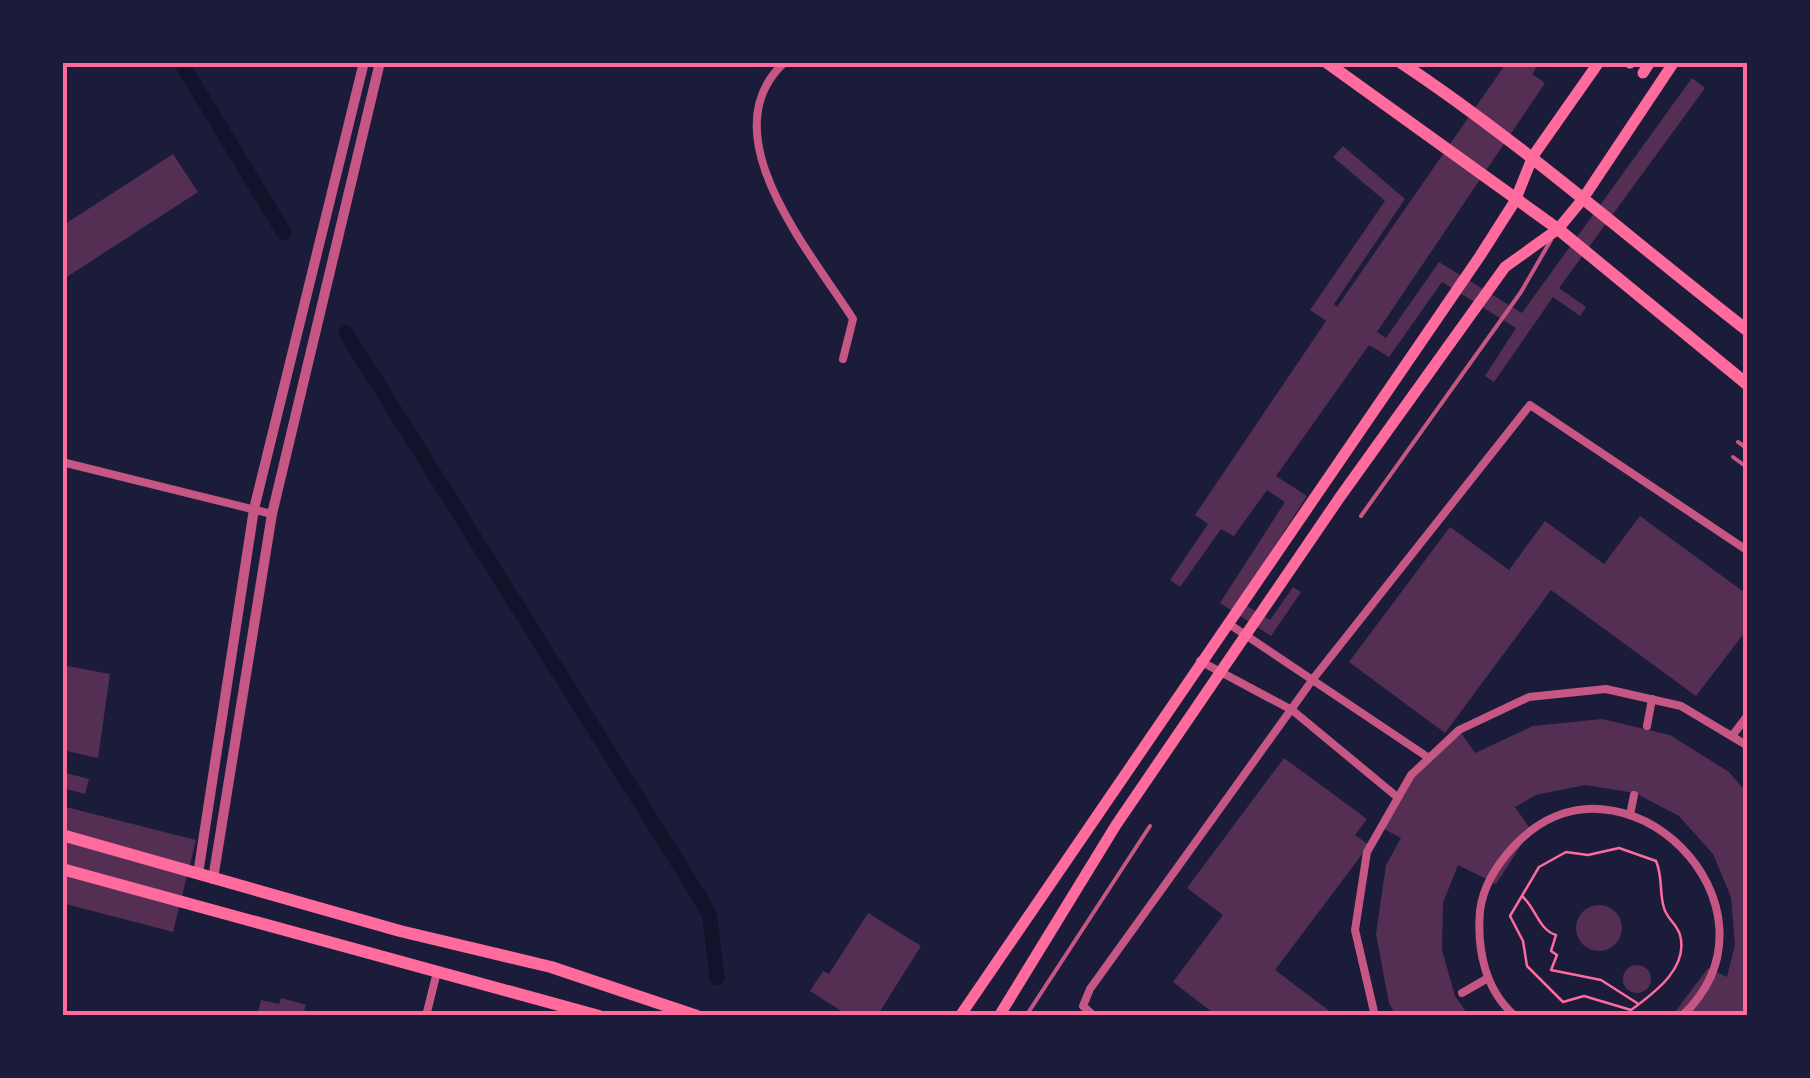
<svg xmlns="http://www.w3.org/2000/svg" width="1810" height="1078" font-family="'Open Sans',sans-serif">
	<rect width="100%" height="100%" fill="#1b1b3a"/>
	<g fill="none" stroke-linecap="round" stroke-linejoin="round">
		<!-- canal -->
		<g stroke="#12122b" stroke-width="15">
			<polyline points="181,62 284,233"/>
			<polyline points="346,333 704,904 710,917 717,978"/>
		</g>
	</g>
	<!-- building -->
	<g fill="#542f53">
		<polygon points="1507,62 1540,62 1532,74 1545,83 1377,332 1386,338 1439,262 1522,313 1692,78 1705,88 1559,288 1586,307 1580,316 1553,297 1494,382 1485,376 1516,328 1442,282 1389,357 1369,345 1276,476 1307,496 1239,601 1270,620 1293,587 1301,592 1271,636 1220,603 1285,502 1267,490 1234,536 1221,529 1180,587 1170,580 1208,524 1195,515 1326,321 1310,310 1385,201 1333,157 1343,146 1405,199 1334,304 1337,307"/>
		<polygon points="173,154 198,192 62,280 62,226"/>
		<polygon points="1640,516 1748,595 1748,628 1696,696 1551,590 1445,733 1349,662 1450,527 1509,570 1545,521 1604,564"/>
		<polygon points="62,665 110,674 98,758 62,750"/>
		<polygon points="1602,719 1670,735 1729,772 1748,794 1748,1016 1675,1012 1708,968 1727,977 1735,945 1731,897 1713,854 1679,816 1635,793 1585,785 1536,795 1515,807 1531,830 1496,884 1458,865 1443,903 1442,950 1455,996 1469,1016 1396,1016 1389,1003 1376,934 1386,865 1401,838 1380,827 1396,796 1459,730 1475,753 1533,726"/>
		<polygon points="1284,758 1367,819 1355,835 1369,845 1275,970 1336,1016 1217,1016 1173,982 1223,915 1187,888"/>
		<polygon points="62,772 89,779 85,794 62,788"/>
		<polygon points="62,806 196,840 173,932 62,903"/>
		<circle cx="1599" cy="928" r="23"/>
		<polygon points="868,913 921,946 877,1016 849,1016 810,991 823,971 829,974"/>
		<circle cx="1637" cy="979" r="14"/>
		<polygon points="281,998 306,1005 304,1010 321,1016 257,1016 261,1000 279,1004"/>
	</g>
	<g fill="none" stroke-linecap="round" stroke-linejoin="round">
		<!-- path -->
		<g stroke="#ff6b9d" stroke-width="2.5">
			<path d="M1619 848 1656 861C1663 877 1659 892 1664 908 1667 919 1677 924 1680 935 1689 968 1654 993 1631 1010L1584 996 1563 1002 1527 966 1523 941 1510 916 1539 867 1566 852 1588 855Z"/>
			<path d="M1523 897C1536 909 1539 930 1556 935L1551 951 1557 955 1551 970 1601 980 1637 1003"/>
		</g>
		<!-- service -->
		<g stroke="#c65784" stroke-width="4">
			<polyline points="1738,442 1748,449"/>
			<polyline points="1733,457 1748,468"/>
			<polyline points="1361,516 1521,292 1551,240"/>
			<polyline points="1026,1016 1150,826"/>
		</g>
		<!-- minor -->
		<g stroke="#c65784" stroke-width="8">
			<path d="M785 62C706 133 813 255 853 319L843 359"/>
			<polyline points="62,462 272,514"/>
			<polyline points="1229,624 1429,758"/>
			<polyline points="1200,661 1292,710 1396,796"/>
			<polyline points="1647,726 1652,699"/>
			<polyline points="1732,736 1748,715"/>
			<polyline points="1630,815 1634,795"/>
			<polyline points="1462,993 1488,978"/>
			<polyline points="426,1016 437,972"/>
			<polyline points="1094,1016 1083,1006 1090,989 1313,679 1530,405 1748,551"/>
			<polyline points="1375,1016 1355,930 1367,852 1411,775 1459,730 1529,697 1606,689 1681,706 1748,746"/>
			<path d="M1515 1016C1484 989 1477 948 1480 911 1483 885 1498 863 1515 845 1621 733 1797 907 1682 1016"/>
		</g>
		<!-- tertiary -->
		<g stroke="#c65784" stroke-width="10">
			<polyline points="198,874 254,509 364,62"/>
			<polyline points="213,879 272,514 380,62"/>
		</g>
		<!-- secondary -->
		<g stroke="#ff6b9d" stroke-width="11">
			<polyline points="1630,63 1630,62"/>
			<polyline points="1643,73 1650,62"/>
			<polyline points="960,1016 1480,256 1515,201 1533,156 1599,62"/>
			<polyline points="999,1016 1116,825 1340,497 1505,267 1558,229 1582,200 1674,62"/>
		</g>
		<!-- primary -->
		<g stroke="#ff6b9d" stroke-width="12">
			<polyline points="1326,62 1558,229 1748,385"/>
			<path d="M1400 62C1522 143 1632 241 1748 331"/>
			<polyline points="62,835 400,931 551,967 697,1016"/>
			<polyline points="62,869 599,1016"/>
		</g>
	</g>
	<!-- border -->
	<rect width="1810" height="1078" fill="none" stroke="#1b1b3a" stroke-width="130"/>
	<rect x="65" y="65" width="1680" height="948" fill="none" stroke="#ff6b9d" stroke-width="4"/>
</svg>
